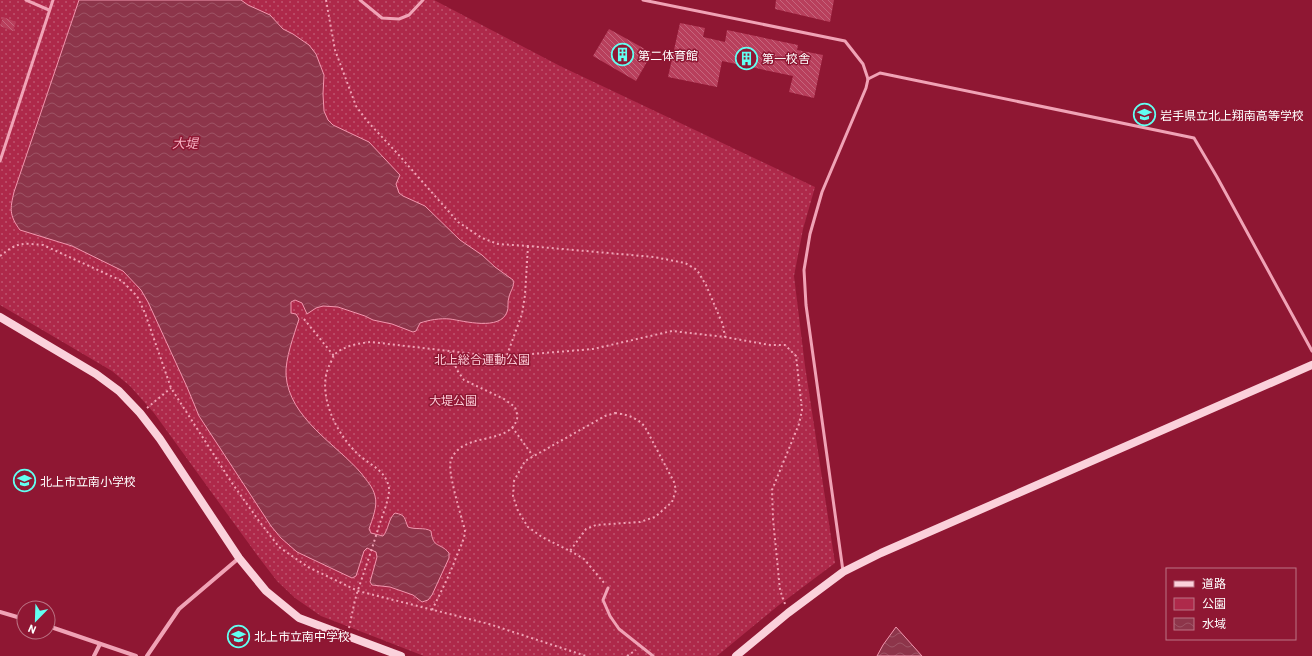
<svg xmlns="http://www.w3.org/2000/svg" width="1312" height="656" font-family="Barlow,'Noto Sans JP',sans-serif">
	<defs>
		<pattern id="green-dots" width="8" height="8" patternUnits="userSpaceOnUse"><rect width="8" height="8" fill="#ae294a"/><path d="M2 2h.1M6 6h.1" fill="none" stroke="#be546e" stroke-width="1.8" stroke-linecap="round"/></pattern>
		<pattern id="water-waves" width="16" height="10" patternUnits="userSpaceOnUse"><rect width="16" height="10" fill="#8d354a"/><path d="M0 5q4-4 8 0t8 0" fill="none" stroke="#9e5365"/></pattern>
		<pattern id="building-back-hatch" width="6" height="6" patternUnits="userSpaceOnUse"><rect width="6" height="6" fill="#b83f5c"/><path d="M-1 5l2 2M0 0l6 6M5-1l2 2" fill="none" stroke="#c6657d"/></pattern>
	</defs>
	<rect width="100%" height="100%" fill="#8f1733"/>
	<!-- green -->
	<polygon fill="url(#green-dots)" points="0,0 434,0 560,66 815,187 803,229 794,276 805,366 835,563 779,605 717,656 424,656 321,616 295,598 277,581 257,555 154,413 130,386 112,371 0,305"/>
	<!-- water -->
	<g fill="url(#water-waves)" stroke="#f296ae">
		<path d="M79 0H241L248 5 270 15 283 29 293 34 309 45 316 54 324 75 323 94 324 111 328 120 333 125 369 142 400 175 396 184 399 193 403 196 425 206 460 240 482 255 495 267 513 280C515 287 510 291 509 297 507 302 509 308 507 312 500 331 464 321 450 319 440 318 429 320 420 323L416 331 413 332 392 324 373 320 365 316 338 307 323 306 316 308 307 314 302 303 295 300 291 302V313L296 314 299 319C294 335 285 359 286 375 289 418 336 444 361 473 367 481 373 487 375 496 378 506 372 520 369 529L371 533 383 536C389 529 388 519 395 513 406 515 404 518 408 527 416 530 424 527 431 531 433 549 440 542 449 553V558L432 595 428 600 422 602 413 595 390 587 372 585 370 582 377 557 376 552 367 548 364 551 356 576 352 578 297 552 281 538 271 526 199 416 187 387 148 302 141 290 123 271 72 246 20 230C9 215 10 209 14 192Z"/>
		<polygon points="896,627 922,656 877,656 883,645"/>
	</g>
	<!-- building -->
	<g fill="url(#building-back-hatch)">
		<polygon points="776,0 834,0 830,22 775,9"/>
		<polygon points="3,17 16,22 13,31 0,26"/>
		<polygon points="680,23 705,28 703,37 725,42 727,30 798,45 797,50 823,55 814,98 789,92 793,76 722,61 717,87 668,77"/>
		<polygon points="609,29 652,53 636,81 593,56"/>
	</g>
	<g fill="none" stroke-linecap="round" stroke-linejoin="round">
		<!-- path -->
		<g stroke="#f0a3b6" stroke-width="2" stroke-dasharray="2 3" stroke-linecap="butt">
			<polyline points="326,0 335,50 356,106 367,121 397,153 458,222 482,238 498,244 528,246 654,257 685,263 697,270 706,285 723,325 725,337"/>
			<path d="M0 256C18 242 21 243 43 245L122 281 137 296 145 313 171 388 232 483 259 521 279 547 308 567 358 591 489 624 586 656"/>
			<polyline points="304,319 334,356"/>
			<polyline points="507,355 522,314 525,295 528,246"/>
			<polyline points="147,408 171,388"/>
			<path d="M615 413C626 414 638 418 645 427L674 482 676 490 672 502 655 517 640 522 596 525 586 529 570 551 542 537 528 527 518 511 513 496 514 481 525 461 605 416Z"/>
			<polyline points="512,427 533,456"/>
			<polyline points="570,551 584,559 605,584"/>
			<path d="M432 610C441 592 450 574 457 555 460 548 464 540 465 532 465 528 463 524 462 520 459 508 447 470 451 460 462 431 509 446 517 419 518 415 516 411 515 407L504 399 464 380 457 370 450 351"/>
			<path d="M349 628C352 615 354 602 358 590 365 569 372 549 378 529 381 519 390 498 389 488 386 471 372 466 360 456 338 437 316 395 329 366 331 363 332 358 334 355 343 346 359 343 371 342L493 356 520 355 593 349 672 331 725 337 770 345H785L796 356 802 410 799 424 772 490 773 519 780 590 785 604"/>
			<polyline points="627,656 636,650"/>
		</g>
		<!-- lane -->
		<g stroke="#f0a3b6" stroke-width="3">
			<polyline points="26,0 49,10"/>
			<polyline points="360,0 382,18 399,19 409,15 423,0"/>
			<polyline points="643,0 845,41 863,64 868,79 866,88 822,192 810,234 804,270 806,305 843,571"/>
			<polyline points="868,79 880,73 1194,138 1217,177 1312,351"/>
			<polyline points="0,161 53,0"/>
			<polyline points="608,588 603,600 610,616 619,629 653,656"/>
		</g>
		<!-- street -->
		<g stroke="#f0a3b6" stroke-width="4">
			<polyline points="0,612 24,619"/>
			<polyline points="48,626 136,656"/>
			<polyline points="94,656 100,644"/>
			<polyline points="147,656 179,609 239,558"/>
		</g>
		<!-- secondary -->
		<g stroke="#fbd1db" stroke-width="8">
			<polyline points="0,317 96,374 119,391 140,413 160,439 239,558 266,591 299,618 401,656"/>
			<polyline points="736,656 788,613 843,572 881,553 1312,365"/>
		</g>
	</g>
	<!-- icons -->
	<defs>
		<symbol id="building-ring" viewBox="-11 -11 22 22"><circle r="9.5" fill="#8f1733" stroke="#62fff1" stroke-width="1.5"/><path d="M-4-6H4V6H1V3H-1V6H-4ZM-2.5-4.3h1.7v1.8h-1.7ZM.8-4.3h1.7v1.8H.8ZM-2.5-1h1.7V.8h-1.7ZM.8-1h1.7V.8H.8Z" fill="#62fff1"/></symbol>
		<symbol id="school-ring" viewBox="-11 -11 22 22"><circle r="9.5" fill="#8f1733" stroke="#62fff1" stroke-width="1.5"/><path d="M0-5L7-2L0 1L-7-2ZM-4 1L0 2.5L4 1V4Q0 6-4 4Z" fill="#62fff1"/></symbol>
	</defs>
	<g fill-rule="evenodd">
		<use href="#building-ring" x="610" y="42" width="25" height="25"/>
		<use href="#building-ring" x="734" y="46" width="25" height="25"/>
		<use href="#school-ring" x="1132" y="102" width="25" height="25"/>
		<use href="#school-ring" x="12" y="468" width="25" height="25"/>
		<use href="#school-ring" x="226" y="624" width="25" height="25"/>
	</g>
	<g text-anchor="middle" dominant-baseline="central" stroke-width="3" stroke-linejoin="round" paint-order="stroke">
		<!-- poi labels -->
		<g font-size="12" fill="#fff" stroke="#8f1733" text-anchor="start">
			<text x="638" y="55">第二体育館</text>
			<text x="762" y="58">第一校舎</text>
			<text x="1160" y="115">岩手県立北上翔南高等学校</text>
			<text x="40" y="481">北上市立南小学校</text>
			<text x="254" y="636">北上市立南中学校</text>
		</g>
		<!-- park labels -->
		<g font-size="12" fill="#fbcad6" stroke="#8f1733">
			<text x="482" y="359">北上総合運動公園</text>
			<text x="453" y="400">大堤公園</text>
		</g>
		<!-- water labels -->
		<g font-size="13" font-style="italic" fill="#f7afc1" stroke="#8f1733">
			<text x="185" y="143">大堤</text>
		</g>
	</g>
	<!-- legend -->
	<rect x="1166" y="568" width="130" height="72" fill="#8f1733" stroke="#bc7485"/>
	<rect x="1174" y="581" width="20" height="6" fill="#fbd1db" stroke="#bc7485"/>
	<text x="1202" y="588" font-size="12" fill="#ffffff">道路</text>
	<rect x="1174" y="598" width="20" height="12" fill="#ae294a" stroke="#bc7485"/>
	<text x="1202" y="608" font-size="12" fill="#ffffff">公園</text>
	<rect x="1174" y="618" width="20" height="12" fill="url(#water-waves)" stroke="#bc7485"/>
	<text x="1202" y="628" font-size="12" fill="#ffffff">水域</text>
	<!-- north arrow -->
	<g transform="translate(36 620) rotate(203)"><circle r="19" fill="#8f1733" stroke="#bc7485"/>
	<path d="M0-3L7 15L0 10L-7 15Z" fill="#62fff1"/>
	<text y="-6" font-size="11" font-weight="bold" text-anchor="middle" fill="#ffffff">N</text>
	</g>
</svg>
